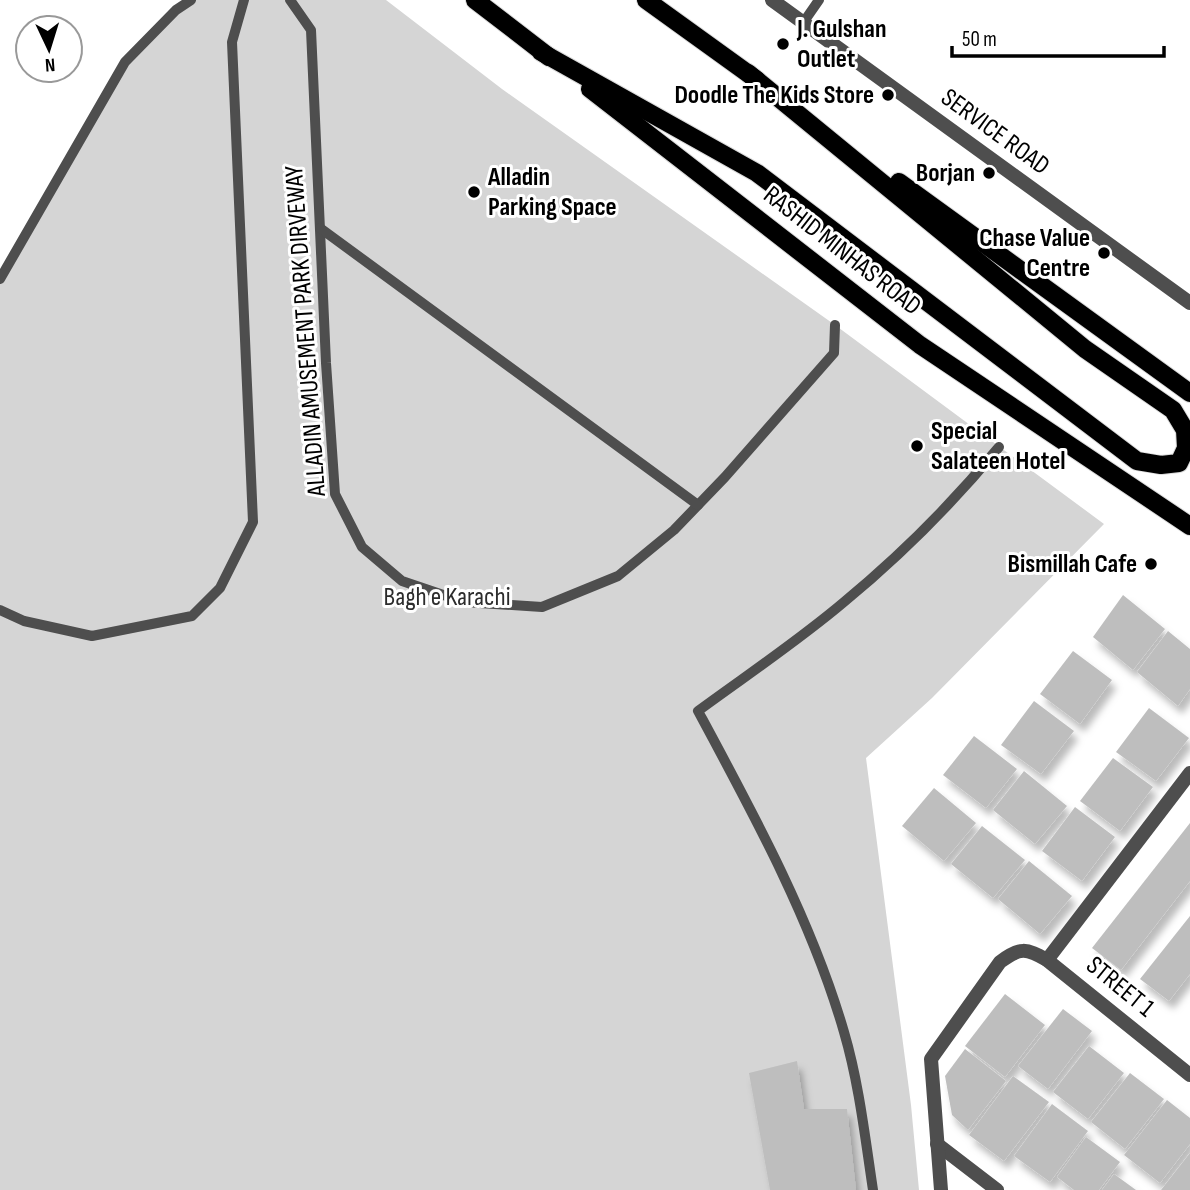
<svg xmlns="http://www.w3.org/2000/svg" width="1190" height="1190" font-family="'Sofia Sans Condensed',sans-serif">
	<defs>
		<filter id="shadow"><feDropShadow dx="4.5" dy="8" stdDeviation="3.5" flood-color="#0004"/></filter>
	</defs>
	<rect width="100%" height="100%" fill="#fff"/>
	<!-- green -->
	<polygon fill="#d5d5d5" points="191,0 386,0 502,89 835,325 1104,524 932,698 866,758 911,1105 919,1190 0,1190 0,279 125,62"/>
	<!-- building -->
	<g fill="#bebebe" filter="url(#shadow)">
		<polygon points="1123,595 1165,629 1133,670 1093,637"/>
		<polygon points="1168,631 1190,649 1190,689 1178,706 1137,672"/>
		<polygon points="1073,651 1112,680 1080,724 1040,694"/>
		<polygon points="1034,701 1074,731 1041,774 1001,745"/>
		<polygon points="1149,708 1189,738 1156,781 1116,752"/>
		<polygon points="974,736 1017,769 986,808 943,775"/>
		<polygon points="1113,758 1153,787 1120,831 1080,801"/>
		<polygon points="1024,771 1067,806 1035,844 993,810"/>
		<polygon points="934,788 976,823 944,861 902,826"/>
		<polygon points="1075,807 1115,837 1082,881 1042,851"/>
		<polygon points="1190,823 1190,881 1121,970 1092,948"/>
		<polygon points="982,826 1025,860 993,898 951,864"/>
		<polygon points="1029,861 1072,896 1040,934 998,899"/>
		<polygon points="1190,916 1190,974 1169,1001 1140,979"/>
		<polygon points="1005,994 1045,1025 1005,1077 965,1046"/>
		<polygon points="1063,1009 1092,1031 1048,1089 1018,1066"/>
		<polygon points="1089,1046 1124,1073 1088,1119 1053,1092"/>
		<polygon points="965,1049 1006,1081 968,1130 952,1115 945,1076"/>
		<polygon points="797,1061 804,1109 847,1109 856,1190 770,1190 749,1073"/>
		<polygon points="1130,1073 1164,1099 1125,1149 1091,1122"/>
		<polygon points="1013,1076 1049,1102 1004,1161 969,1135"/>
		<polygon points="1167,1100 1190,1118 1190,1144 1160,1183 1124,1155"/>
		<polygon points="1052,1104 1088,1131 1050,1182 1014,1156"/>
		<polygon points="1086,1137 1120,1162 1099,1190 1074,1190 1057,1177"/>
		<polygon points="1190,1153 1190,1190 1161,1190"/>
		<polygon points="1114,1174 1136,1190 1102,1190"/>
	</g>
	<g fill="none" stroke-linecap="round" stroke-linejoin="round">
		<defs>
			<g id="primary">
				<polyline points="475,0 549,57"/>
				<polyline points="646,0 757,80"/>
				<polyline points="541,52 757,173 1137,461 1161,465 1179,463 1186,448 1185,430 1173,410 1085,349 748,73"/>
				<polyline points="590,89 920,345 1190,526"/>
				<polyline points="899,182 1190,393"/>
			</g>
		</defs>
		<!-- primary casing -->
		<use href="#primary" stroke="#dbdbdb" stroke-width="20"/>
		<!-- service -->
		<g stroke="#4e4e4e" stroke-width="10">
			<polyline points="290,0 311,30 326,363 335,494 362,547 402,581 464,602 542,607 618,576 674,530 725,477 834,353 835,325"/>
			<polyline points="803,23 819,0"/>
			<polyline points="320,228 698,505"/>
			<polyline points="0,279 125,62 176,10 191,0"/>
			<polyline points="0,610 24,621 92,636 192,616 220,588 253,522 232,42 244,0"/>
			<path d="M873 1190C865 1137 859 1083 844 1032 812 921 753 813 698 711 747 675 798 641 844 602 901 555 952 504 999 447"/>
		</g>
		<!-- minor -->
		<g stroke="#4e4e4e" stroke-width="14">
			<polyline points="772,0 1190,303"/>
			<polyline points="1047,960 1190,773"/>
			<polyline points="937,1144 997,1190"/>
			<path d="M941 1190 931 1059 1000 962C1020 947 1026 948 1047 960L1190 1075"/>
		</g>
		<!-- primary -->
		<use href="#primary" stroke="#000" stroke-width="18"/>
	</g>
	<!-- markers -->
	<g fill="#000" stroke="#fff" stroke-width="2.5">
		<circle cx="783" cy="44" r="7"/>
		<circle cx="888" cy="95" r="7"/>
		<circle cx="989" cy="173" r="7"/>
		<circle cx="474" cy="192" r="7"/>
		<circle cx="1104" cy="253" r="7"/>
		<circle cx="917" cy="446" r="7"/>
		<circle cx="1151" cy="564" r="7"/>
	</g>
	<g text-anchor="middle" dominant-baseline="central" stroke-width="6" stroke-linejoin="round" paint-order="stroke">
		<!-- poi labels -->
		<g font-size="26" font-weight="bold" fill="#000" stroke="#fff" text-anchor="end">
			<text x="797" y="29" text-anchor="start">J. Gulshan<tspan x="797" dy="30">Outlet</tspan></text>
			<text x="874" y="95">Doodle The Kids Store</text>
			<text x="975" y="173">Borjan</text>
			<text x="488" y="177" text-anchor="start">Alladin<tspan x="488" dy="30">Parking Space</tspan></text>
			<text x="1090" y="238">Chase Value<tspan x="1090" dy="30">Centre</tspan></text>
			<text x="931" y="431" text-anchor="start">Special<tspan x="931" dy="30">Salateen Hotel</tspan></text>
			<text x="1137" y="564">Bismillah Cafe</text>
		</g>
		<!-- street labels -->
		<g font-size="26" fill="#000" stroke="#fff">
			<text transform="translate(995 132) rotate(36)">SERVICE ROAD</text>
			<text transform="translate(842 251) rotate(38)">RASHID MINHAS ROAD</text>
			<text transform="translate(306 331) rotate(-94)">ALLADIN AMUSEMENT PARK DIRVEWAY</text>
			<text transform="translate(1120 987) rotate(39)">STREET 1</text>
		</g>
		<!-- park labels -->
		<g font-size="26" fill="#2c2c2c" stroke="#fff">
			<text x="447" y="597">Bagh e Karachi</text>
		</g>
	</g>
	<!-- north arrow -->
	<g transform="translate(49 49) rotate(176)"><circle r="33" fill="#ffffff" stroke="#999999" stroke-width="2"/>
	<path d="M0-5L12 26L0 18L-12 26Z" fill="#000000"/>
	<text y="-10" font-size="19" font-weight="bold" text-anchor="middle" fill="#000000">N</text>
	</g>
	<!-- scale -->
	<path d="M952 46v10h212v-10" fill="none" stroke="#000000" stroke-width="3.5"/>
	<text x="962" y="46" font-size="21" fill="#000000" stroke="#ffffff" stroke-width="5" paint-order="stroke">50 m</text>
</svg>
